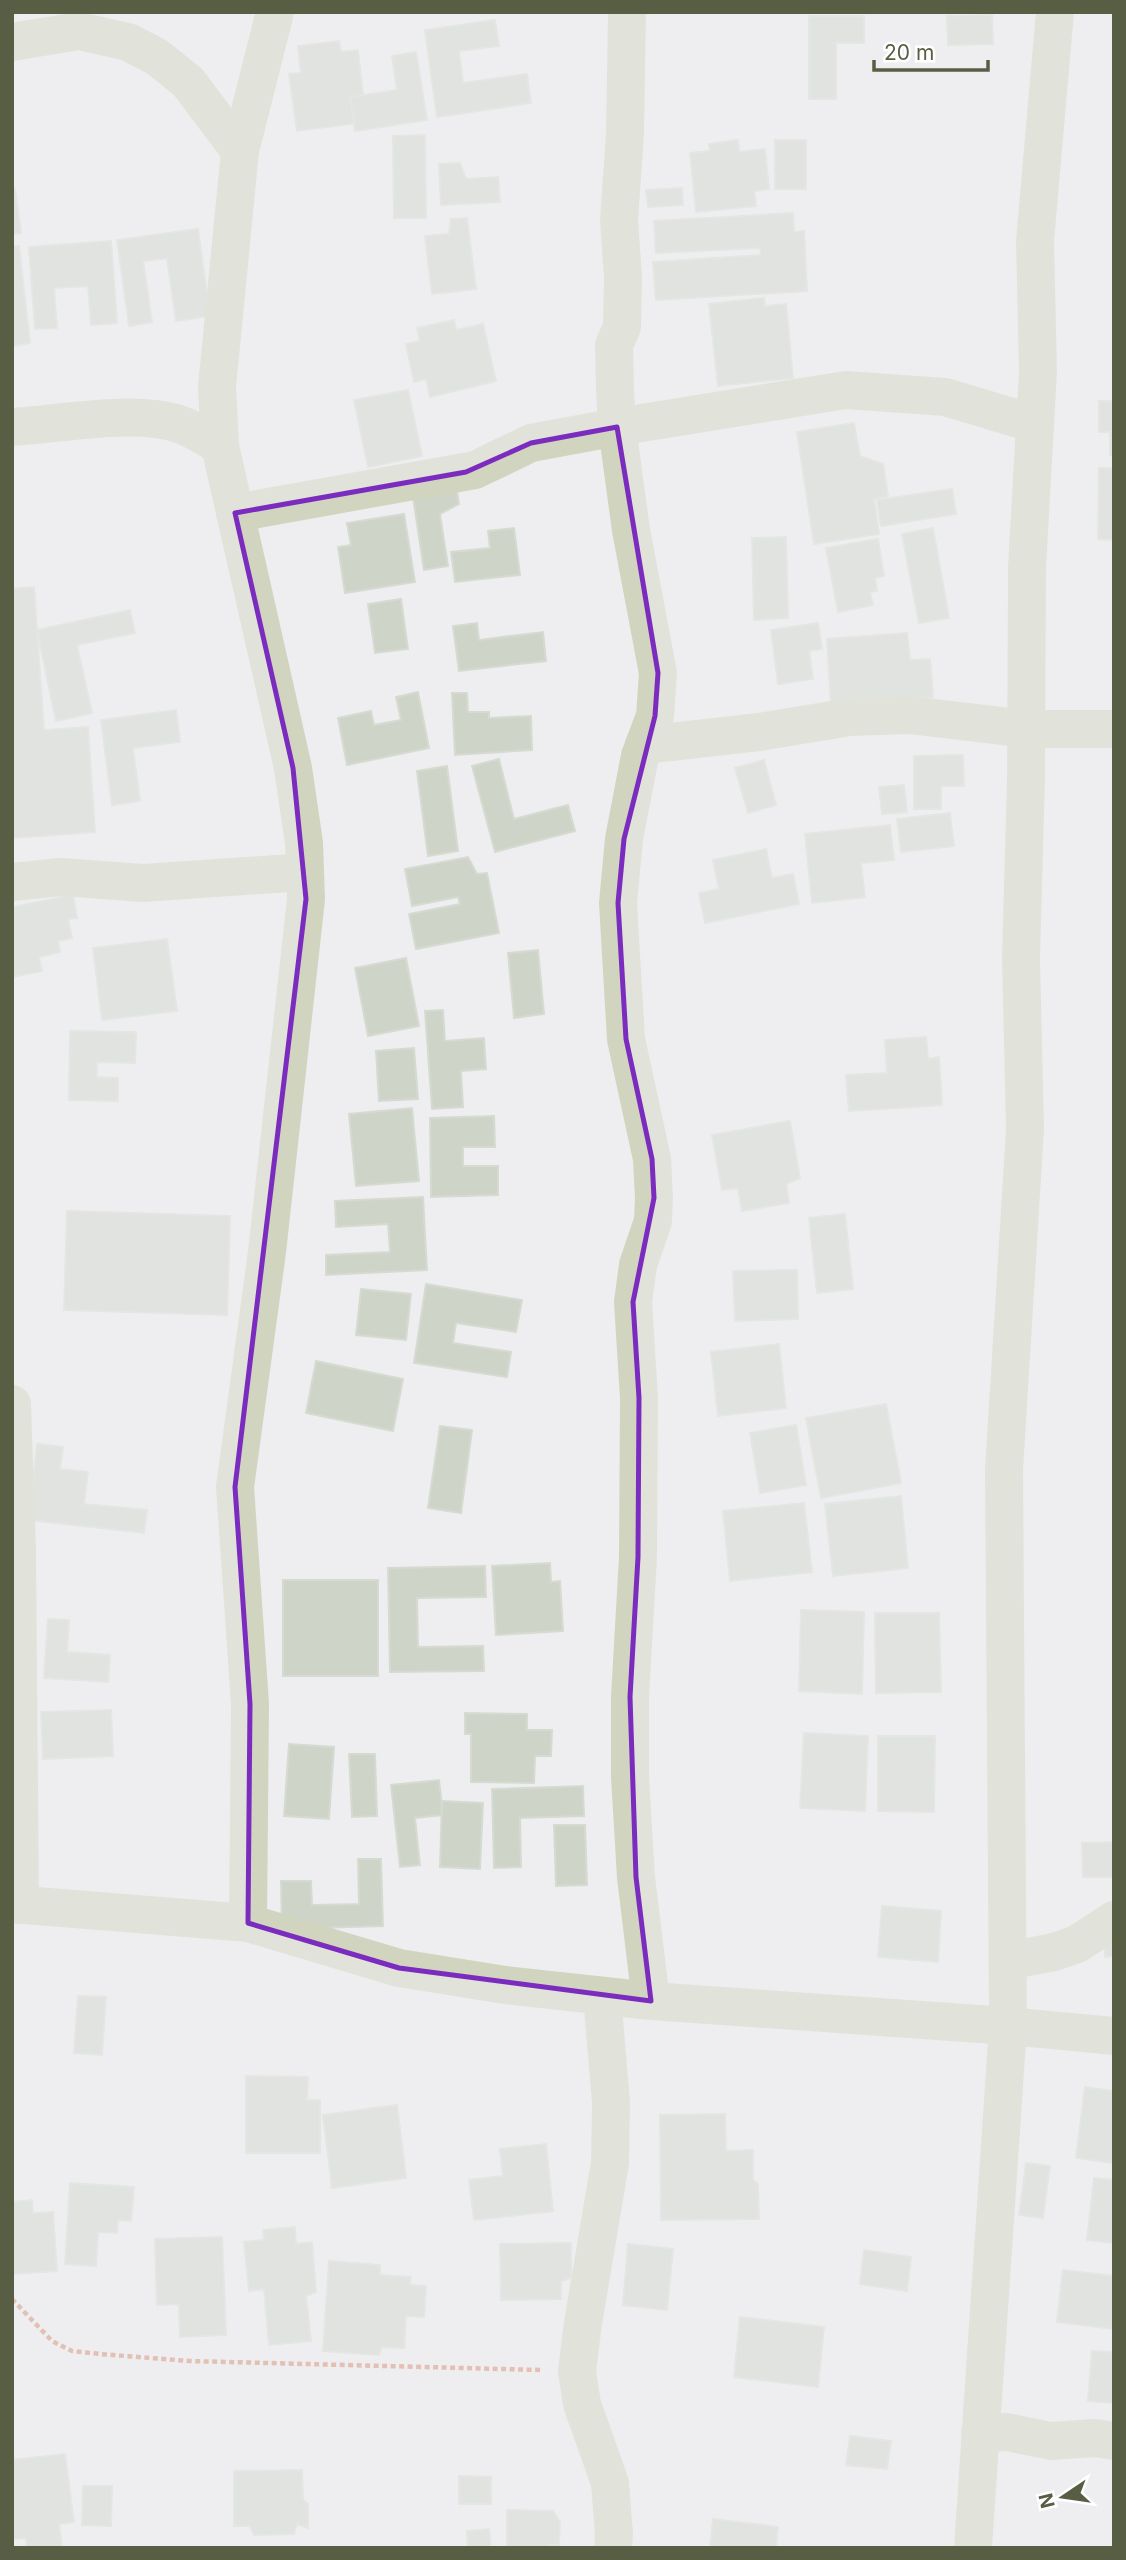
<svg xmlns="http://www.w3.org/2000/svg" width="1126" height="2560" font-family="Inter,sans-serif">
	<rect width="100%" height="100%" fill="#eeeef1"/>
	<!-- building -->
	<g fill="#cfd4c9" stroke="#d6dbd1" stroke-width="2">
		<polygon points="992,15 993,44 948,45 947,16"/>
		<polygon points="809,16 864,16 864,43 836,43 836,99 809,99"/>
		<polygon points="495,20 499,46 459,51 463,83 527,74 531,103 437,117 425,30"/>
		<polygon points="339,41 341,52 358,50 366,122 297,131 289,74 301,73 298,46"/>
		<polygon points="416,52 427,120 355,131 350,97 397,90 392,56"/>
		<polygon points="425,135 426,218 394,218 393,136"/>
		<polygon points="738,140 739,152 765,149 769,189 754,191 756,206 696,212 690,153 710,151 709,144"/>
		<rect x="775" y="140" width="31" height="49"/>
		<polygon points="460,163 466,179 498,177 500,202 441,205 439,164"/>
		<polygon points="682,188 683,205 648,207 646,190"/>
		<polygon points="15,189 21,233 12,234 12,190"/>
		<polygon points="793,213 794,232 804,231 807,291 656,300 653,262 761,255 760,248 656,253 654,221"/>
		<polygon points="467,218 476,289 432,294 425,236 449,234 451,219"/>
		<polygon points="198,229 210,316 176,321 167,258 143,261 152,322 129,326 117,240"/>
		<polygon points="111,241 117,323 91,325 88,286 54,288 57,328 35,329 29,247"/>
		<polygon points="12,246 19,246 30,343 12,346"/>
		<polygon points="764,298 765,306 786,304 793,378 718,386 709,304"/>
		<polygon points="454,320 456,330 483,324 496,381 430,397 426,379 414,382 406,344 420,341 417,328"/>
		<polygon points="408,390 422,456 368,467 354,400"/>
		<polygon points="1099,401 1114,401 1114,455 1110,455 1110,432 1099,432"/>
		<polygon points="854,423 860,456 883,464 888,496 874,499 879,534 814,544 797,432"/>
		<polygon points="1099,468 1114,468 1114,540 1098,539"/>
		<polygon points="455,477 459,504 440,514 448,566 424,570 411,484"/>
		<polygon points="952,489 956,514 881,526 877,500"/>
		<polygon points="404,514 415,582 345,593 338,547 351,545 347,523"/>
		<polygon points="514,528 520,575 455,582 451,552 490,548 488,531"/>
		<polygon points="933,528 949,618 919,623 902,534"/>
		<polygon points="786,537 788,618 754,620 752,538"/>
		<polygon points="878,539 884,576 875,578 877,591 870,592 873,605 838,612 826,548"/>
		<polygon points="34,587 44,730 88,727 95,832 12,838 12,589"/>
		<polygon points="401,599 408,649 375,653 368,604"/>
		<polygon points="130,610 135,633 77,645 92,713 56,721 37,630"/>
		<polygon points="477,623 479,640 543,632 546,661 459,671 453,626"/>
		<polygon points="818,623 822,649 809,651 813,679 778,684 771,630"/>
		<polygon points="907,633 910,660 930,659 933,697 831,705 827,639"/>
		<polygon points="418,692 429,748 347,765 338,718 371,711 374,725 401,720 396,697"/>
		<polygon points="452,693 467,693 468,712 489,712 489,718 531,716 532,750 455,755"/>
		<polygon points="176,710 180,742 133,748 140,801 112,805 101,720"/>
		<polygon points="963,755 964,786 941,786 941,809 914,809 914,756"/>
		<polygon points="499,759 514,819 568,805 575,831 495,852 472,766"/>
		<polygon points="764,760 776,805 748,813 735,768"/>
		<polygon points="447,766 458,851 428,856 417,771"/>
		<polygon points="904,785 907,812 882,814 879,787"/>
		<polygon points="950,813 954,846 901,852 897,819"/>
		<polygon points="890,825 894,860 861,863 865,897 812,903 805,834"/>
		<polygon points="766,849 772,878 793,874 799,904 705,923 699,893 719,889 713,860"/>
		<polygon points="468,857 477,874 487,873 499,933 416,949 409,914 460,904 458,897 412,906 405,869"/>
		<polygon points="73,895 77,918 68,919 72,938 58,941 60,952 39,957 42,971 12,977 12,907"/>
		<polygon points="167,939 177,1011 102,1020 93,948"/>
		<polygon points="538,950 544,1014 514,1018 508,953"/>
		<polygon points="406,958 419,1026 368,1036 355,968"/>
		<polygon points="443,1010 445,1041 484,1038 486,1069 461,1071 463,1107 432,1109 425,1011"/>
		<polygon points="70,1031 136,1032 135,1063 97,1062 97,1077 118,1078 118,1101 69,1100"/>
		<polygon points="926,1037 928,1059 939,1057 942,1105 849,1111 846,1075 887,1073 885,1040"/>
		<polygon points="414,1048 418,1099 379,1101 376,1051"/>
		<polygon points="412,1108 419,1181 356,1186 349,1114"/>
		<polygon points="494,1116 495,1147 463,1147 463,1166 498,1166 498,1195 431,1197 430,1118"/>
		<polygon points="790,1121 800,1178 786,1184 789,1203 742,1211 738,1188 722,1190 712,1135"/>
		<polygon points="423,1197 427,1270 326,1275 326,1255 390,1252 388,1224 336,1227 335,1201"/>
		<polygon points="67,1211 230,1216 227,1315 64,1310"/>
		<polygon points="845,1214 853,1289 817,1293 809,1218"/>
		<polygon points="797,1270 798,1319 735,1321 733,1271"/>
		<polygon points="426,1284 522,1300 516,1332 456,1323 453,1343 511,1352 507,1377 414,1363"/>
		<polygon points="361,1289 411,1294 406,1340 356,1335"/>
		<polygon points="779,1344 786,1408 718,1416 711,1352"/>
		<polygon points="316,1361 403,1379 393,1431 306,1413"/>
		<polygon points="886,1404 901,1483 821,1498 806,1418"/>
		<polygon points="796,1425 806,1485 760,1493 750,1433"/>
		<polygon points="440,1426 472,1430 461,1513 428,1508"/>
		<polygon points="37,1444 63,1447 60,1469 88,1472 84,1504 147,1510 144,1533 29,1520"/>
		<polygon points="901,1496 908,1568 833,1576 825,1504"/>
		<polygon points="804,1503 812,1572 730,1581 723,1511"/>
		<polygon points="550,1563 551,1582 560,1581 563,1631 496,1635 492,1566"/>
		<polygon points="485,1566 486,1597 417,1598 418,1647 483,1646 484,1671 390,1672 388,1568"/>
		<rect x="283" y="1580" width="95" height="96"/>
		<polygon points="801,1610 864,1612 862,1694 799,1691"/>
		<polygon points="875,1613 939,1613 941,1692 876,1693"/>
		<polygon points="48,1619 69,1620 67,1652 110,1655 108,1682 44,1678"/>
		<polygon points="111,1710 113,1756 43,1759 41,1712"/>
		<polygon points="465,1713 527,1714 527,1730 552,1730 551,1756 535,1756 534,1783 471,1782 471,1734 465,1734"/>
		<polygon points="804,1733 868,1736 865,1811 800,1808"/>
		<polygon points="878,1736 935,1736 934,1812 878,1811"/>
		<polygon points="289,1744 334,1747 329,1819 284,1816"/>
		<polygon points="349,1754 375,1754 377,1816 352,1817"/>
		<polygon points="439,1780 443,1815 415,1818 420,1865 400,1867 391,1785"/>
		<polygon points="583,1786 584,1816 520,1818 521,1867 494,1868 492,1789"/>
		<polygon points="442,1801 483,1803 480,1869 440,1867"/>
		<polygon points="554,1825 585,1825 587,1885 556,1886"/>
		<polygon points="1114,1842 1114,1877 1083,1877 1082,1843"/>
		<polygon points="358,1859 381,1859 383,1926 282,1929 281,1881 311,1881 312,1905 359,1904"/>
		<polygon points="882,1906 941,1911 938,1962 878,1957"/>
		<polygon points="1104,1934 1114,1934 1114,1956 1105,1957"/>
		<polygon points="78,1996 106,1997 102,2055 74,2053"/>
		<polygon points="246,2076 308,2077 307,2100 320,2100 320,2153 246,2153"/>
		<polygon points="1085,2087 1114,2091 1114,2163 1076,2158"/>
		<polygon points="397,2105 406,2178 332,2188 323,2115"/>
		<polygon points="725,2114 726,2151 753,2150 753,2180 758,2184 759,2219 661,2220 660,2115"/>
		<polygon points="546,2144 553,2211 474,2220 469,2180 503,2176 500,2149"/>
		<polygon points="1026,2163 1050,2166 1043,2218 1019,2215"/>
		<polygon points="1094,2178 1114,2180 1114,2243 1087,2240"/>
		<polygon points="70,2183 134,2187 131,2221 118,2220 117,2233 98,2232 96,2266 65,2264"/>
		<polygon points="32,2200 33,2213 53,2212 57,2271 12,2274 12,2202"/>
		<polygon points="295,2227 296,2244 312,2242 316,2292 306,2296 311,2341 269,2345 264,2289 249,2291 244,2242 264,2240 263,2230"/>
		<polygon points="222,2237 226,2335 180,2337 179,2304 157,2305 155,2239"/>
		<polygon points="571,2243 571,2278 561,2281 561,2299 501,2300 500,2244"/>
		<polygon points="628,2244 673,2249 667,2310 623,2305"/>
		<polygon points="864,2250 911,2257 907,2291 860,2284"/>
		<polygon points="329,2261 380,2265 380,2275 411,2277 410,2285 426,2286 424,2317 406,2316 404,2348 382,2347 379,2355 323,2351"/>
		<polygon points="1063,2270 1114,2276 1114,2329 1057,2322"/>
		<polygon points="740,2317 824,2327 818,2387 734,2377"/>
		<polygon points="1092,2351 1114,2352 1114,2403 1088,2401"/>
		<polygon points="850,2436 891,2441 887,2469 846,2465"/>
		<polygon points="65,2454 74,2522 59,2524 62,2548 27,2548 26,2538 12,2539 12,2460"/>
		<polygon points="302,2470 303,2500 308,2504 308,2528 297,2524 294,2534 254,2535 250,2526 234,2526 234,2471"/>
		<polygon points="459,2476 491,2477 491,2504 459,2504"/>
		<polygon points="83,2486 112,2486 111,2526 82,2525"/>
		<polygon points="507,2510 553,2511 560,2522 559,2545 550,2545 550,2548 507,2548"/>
		<polygon points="713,2519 778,2527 776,2548 710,2548"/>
		<polygon points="489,2529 491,2548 468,2548 467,2531"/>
	</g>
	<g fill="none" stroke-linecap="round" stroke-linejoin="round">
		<!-- path -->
		<polyline stroke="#d6876a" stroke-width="4.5" stroke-dasharray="5 3.5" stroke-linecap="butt" points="12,2299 52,2341 72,2351 100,2354 189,2361 541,2370"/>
		<!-- minor -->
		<g stroke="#d1d5c0" stroke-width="38">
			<polyline points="627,12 625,134 619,220 623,277 622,327 614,345 615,390 617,427 631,530 658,673 655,716 640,756 624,839 618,903 626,1039 652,1159 654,1198 653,1221 638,1265 633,1302 639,1398 638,1557 630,1697 630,1777 636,1877 651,2001"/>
			<polyline points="12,42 79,31 128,42 157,57 188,82 240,151"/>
			<path d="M12 427C60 424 131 410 176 423 192 428 206 437 220 446"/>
			<polyline points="235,513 475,470 531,443 617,427 846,390 945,397 1035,424"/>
			<polyline points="644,745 759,732 850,717 909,715 1027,729 1114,729"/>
			<polyline points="12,882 61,877 143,883 305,872"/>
			<polyline points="12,1404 17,1550 20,1905"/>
			<polyline points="12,1904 248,1923 399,1968 505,1985 651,2001 1008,2026 1114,2036"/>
			<polyline points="248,1923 250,1704 235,1487 267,1252 306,899 304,843 293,768 220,446 217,387 240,151 275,12"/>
			<polyline points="1008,1961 1054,1952 1077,1944 1114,1920"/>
			<polyline points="602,1996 611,2102 610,2163 583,2323 577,2371 582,2404 610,2483 614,2534 613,2548"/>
			<polyline points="980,2433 1007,2432 1051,2441 1095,2438 1114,2441"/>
			<polyline points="973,2548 1008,2026 1004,1470 1025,1129 1021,958 1026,778 1027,567 1038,372 1035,241 1055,12"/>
		</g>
	</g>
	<!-- marked area -->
	<path d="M0 0H1126V2560H0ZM617 427 658 673 655 716 624 839 618 903 626 1039 652 1159 654 1198 633 1302 639 1398 638 1557 630 1697 636 1877 651 2001 399 1968 248 1923 250 1704 235 1487 306 899 293 768 235 513 466 472 531 443Z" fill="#eeeef1" fill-opacity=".55" fill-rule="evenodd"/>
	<path fill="none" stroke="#7b2cbf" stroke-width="5" stroke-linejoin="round" d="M617 427 658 673 655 716 624 839 618 903 626 1039 652 1159 654 1198 633 1302 639 1398 638 1557 630 1697 636 1877 651 2001 399 1968 248 1923 250 1704 235 1487 306 899 293 768 235 513 466 472 531 443Z"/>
	<!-- border -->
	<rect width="1126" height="2560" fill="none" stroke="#585e44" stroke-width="28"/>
	<!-- north arrow -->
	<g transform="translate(1063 2497) rotate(257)" stroke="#ffffff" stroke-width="5" paint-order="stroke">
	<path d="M0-5L12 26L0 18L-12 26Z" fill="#585e44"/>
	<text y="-10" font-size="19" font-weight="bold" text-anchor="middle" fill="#585e44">N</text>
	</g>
	<!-- scale -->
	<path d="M874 60v10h114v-10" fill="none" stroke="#585e44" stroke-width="3.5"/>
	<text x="884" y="60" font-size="21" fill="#585e44" stroke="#ffffff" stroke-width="5" paint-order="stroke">20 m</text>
</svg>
